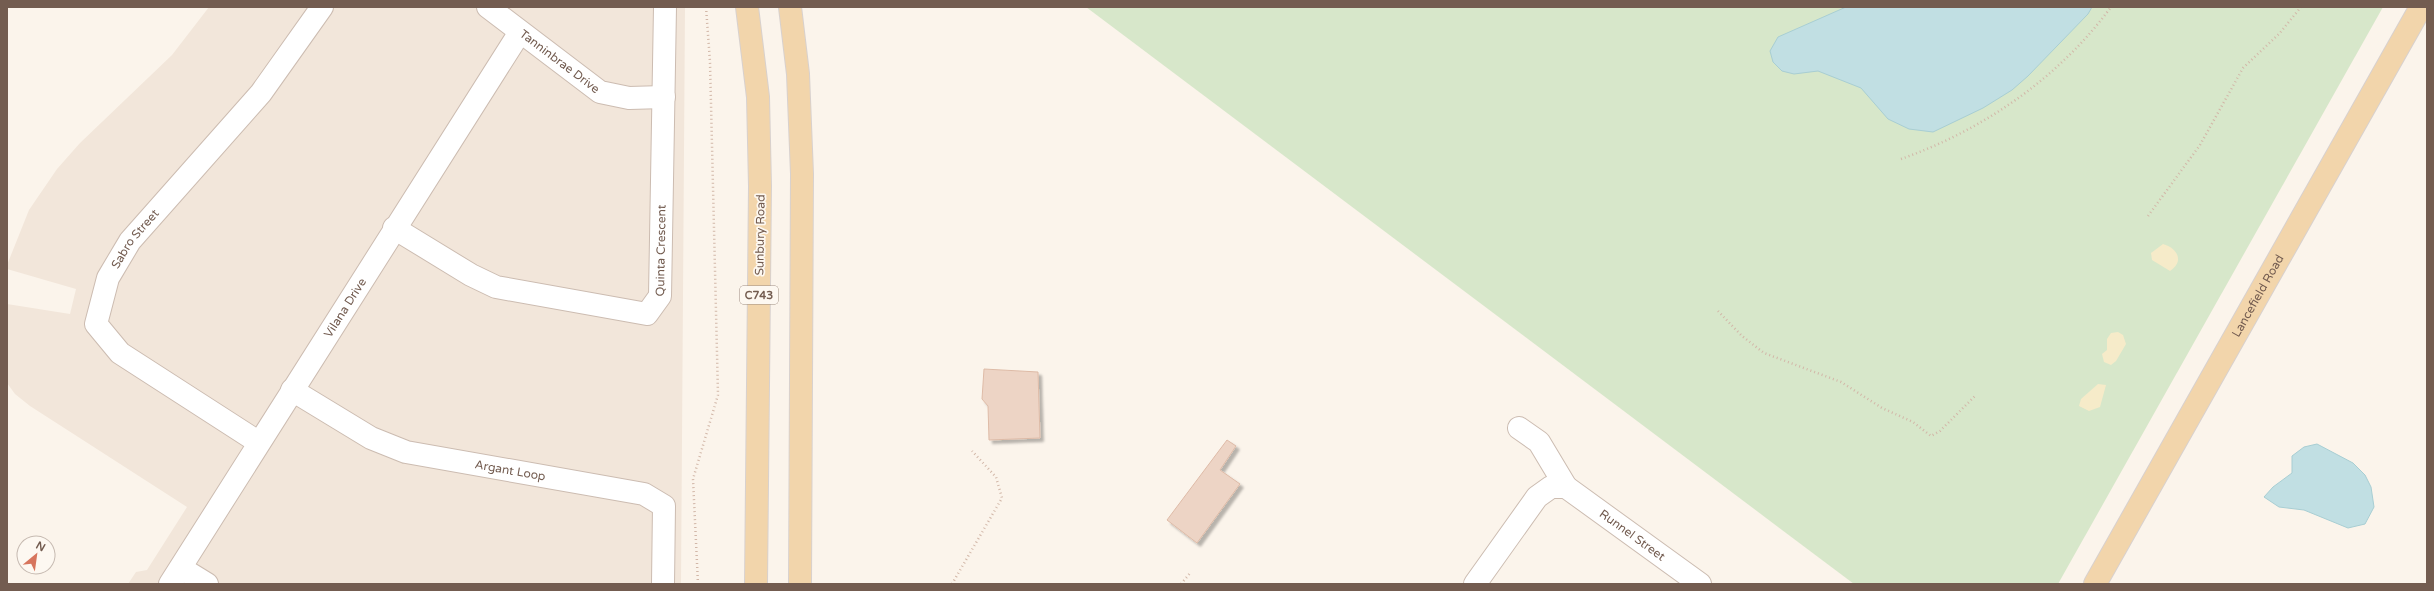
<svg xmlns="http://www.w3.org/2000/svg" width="2434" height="591" font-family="'Varela Round',sans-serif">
	<defs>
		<filter id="shadow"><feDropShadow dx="3.5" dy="3.5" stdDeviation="1" flood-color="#0004"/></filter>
	</defs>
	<rect width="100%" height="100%" fill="#fbf4eb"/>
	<!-- residential -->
	<polygon fill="#f2e6da" points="209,7 685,7 681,584 128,584 136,572 147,570 187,507 30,406 15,394 7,383 7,304 70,314 76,289 7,269 7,265 29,210 57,169 80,143 172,55"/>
	<!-- green -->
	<polygon fill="#d7e7ca" points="1086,7 2383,7 2058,584 1854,584"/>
	<!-- sand -->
	<g fill="#f6ebc9">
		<path d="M2163 244C2177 248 2185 261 2170 271L2152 260 2151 253Z"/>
		<polygon points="2118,332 2123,335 2126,344 2116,361 2111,365 2104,362 2102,354 2107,350 2107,339 2111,333"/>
		<polygon points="2098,384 2106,385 2100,407 2089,411 2079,406 2081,399"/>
	</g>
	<!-- water -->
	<g fill="#c1dfe3" stroke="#a8ced3">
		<polygon points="1846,7 2092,7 2088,14 2028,76 2012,90 1983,108 1933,132 1909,129 1888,119 1861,88 1818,71 1794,74 1782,71 1773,62 1770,51 1778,37"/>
		<polygon points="2317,444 2353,463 2365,475 2371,487 2374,507 2365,524 2348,528 2304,510 2279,507 2264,497 2273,487 2292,473 2292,456 2304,447"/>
	</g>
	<!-- building -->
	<g fill="#edd4c5" stroke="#debba7" filter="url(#shadow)">
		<polygon points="984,369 1038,372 1040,438 989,440 988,406 982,399"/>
		<polygon points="1227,440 1236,446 1220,470 1240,484 1197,543 1167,520"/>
	</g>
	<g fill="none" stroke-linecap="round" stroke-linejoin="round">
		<defs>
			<g id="minor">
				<path id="s1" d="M488 7 600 92 629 98 664 97"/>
				<path id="s2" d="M394 228 471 275 496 287 647 314 660 296 665 7"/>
				<path id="s3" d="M292 390 371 438 406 452 644 494 664 506 663 584"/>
				<polyline points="1519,428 1539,442 1566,487"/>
				<path id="s4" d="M258 442 120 353 96 324 108 278 130 241 261 93 322 7"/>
				<polyline points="181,568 207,584"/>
				<path id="s5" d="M170 584 520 32"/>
				<path id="s6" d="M1475 584 1537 497 1551 487H1566L1700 584"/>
			</g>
			<g id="major">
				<polyline points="747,7 758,97 760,186 756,584"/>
				<polyline points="790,7 798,74 802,174 800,584"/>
				<path id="s7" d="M2095 584 2421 7"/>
			</g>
		</defs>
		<!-- minor casing -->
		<use href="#minor" stroke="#ccbcb1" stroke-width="24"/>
		<!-- major casing -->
		<use href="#major" stroke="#d8d1ce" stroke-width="24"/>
		<!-- path -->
		<g stroke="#d2b7a8" stroke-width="2.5" stroke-dasharray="1 3" stroke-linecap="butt">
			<path d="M1901 159C1983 130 2059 78 2111 7"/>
			<polyline points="2148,216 2200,145 2243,68 2279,34 2301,7"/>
			<polyline points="1718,311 1742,336 1764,353 1841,382 1882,408 1913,422 1931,436 1940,431 1976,395"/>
			<polyline points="698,584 693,479 718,395 710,62 706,7"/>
			<polyline points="952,584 1002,498 996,477 972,451"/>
			<polyline points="1181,584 1191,572"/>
		</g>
		<!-- minor -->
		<use href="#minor" stroke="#fff" stroke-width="22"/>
		<!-- major -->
		<use href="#major" stroke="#f2d5ab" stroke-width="22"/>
	</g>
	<g text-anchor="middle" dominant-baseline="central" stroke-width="3.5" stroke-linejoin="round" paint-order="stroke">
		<!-- shield labels -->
		<rect fill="#fdf8f1" stroke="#9c8b80" stroke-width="1" x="740" y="286" width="38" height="18" rx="3"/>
		<g font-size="11" font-weight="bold" fill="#735c50">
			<text x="759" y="295">C743</text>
		</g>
		<!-- street labels -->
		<g font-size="12" fill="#735c50" stroke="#fdf8f1">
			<text stroke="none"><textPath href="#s1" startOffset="90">Tanninbrae Drive</textPath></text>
			<text transform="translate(760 235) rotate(-89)">Sunbury Road</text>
			<text stroke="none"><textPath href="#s4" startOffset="297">Sabro Street</textPath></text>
			<text stroke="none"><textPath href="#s2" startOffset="339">Quinta Crescent</textPath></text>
			<text stroke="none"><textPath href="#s7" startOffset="331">Lancefield Road</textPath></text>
			<text stroke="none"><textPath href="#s5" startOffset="327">Vilana Drive</textPath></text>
			<text stroke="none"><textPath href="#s3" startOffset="236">Argant Loop</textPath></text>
			<text stroke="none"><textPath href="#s6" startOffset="221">Runnel Street</textPath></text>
		</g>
	</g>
	<!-- border -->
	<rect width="2434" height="591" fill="none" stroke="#735c50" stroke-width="16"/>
	<!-- north arrow -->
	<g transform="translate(36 555) rotate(29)"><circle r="19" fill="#fdf8f1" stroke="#c6bab1"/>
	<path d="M0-3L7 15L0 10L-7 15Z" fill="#d7755d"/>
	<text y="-6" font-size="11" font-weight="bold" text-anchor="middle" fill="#735c50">N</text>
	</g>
</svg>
